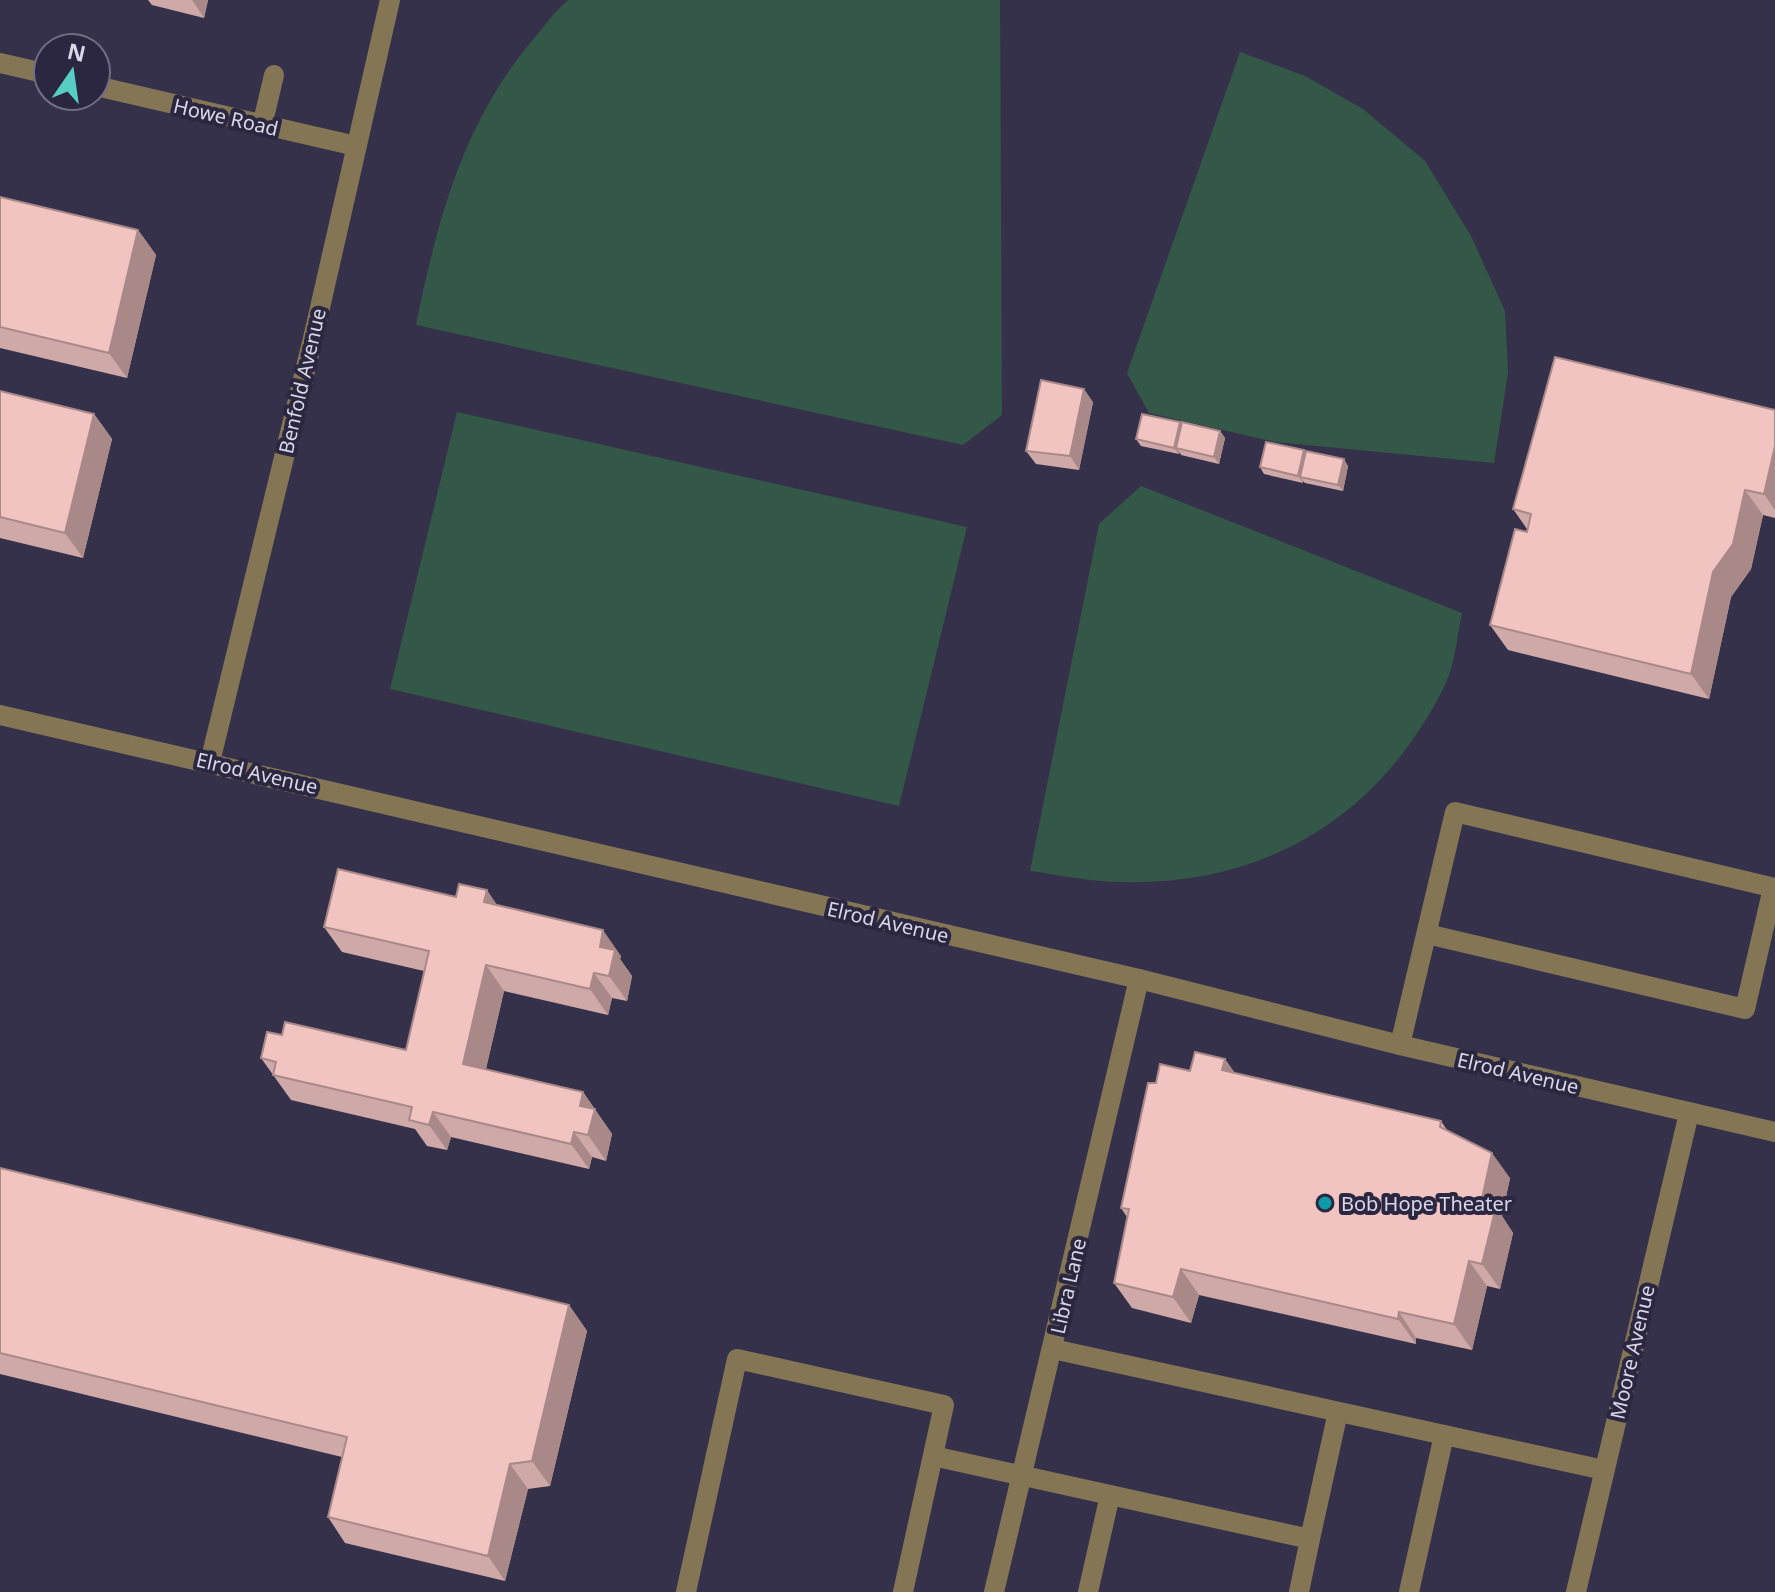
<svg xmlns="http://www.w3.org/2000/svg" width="1775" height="1592" font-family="'Noto Sans',sans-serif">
	<rect width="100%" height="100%" fill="#35314a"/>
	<!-- green -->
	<g fill="#345847">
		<path d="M568 0H1000L1002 415 963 445 416 325C437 222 462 125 531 42 543 28 554 12 568 0Z"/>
		<polygon points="1240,52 1305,76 1363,109 1425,161 1471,236 1505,311 1508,373 1494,463 1275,442 1149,413 1127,373"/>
		<polygon points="457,412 967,527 899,806 390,689"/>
		<path d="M1141 486 1462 613C1457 636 1455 664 1445 685 1381 815 1267 886 1121 882 1091 882 1060 875 1030 871L1099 524Z"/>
	</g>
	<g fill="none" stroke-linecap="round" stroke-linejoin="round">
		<!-- minor -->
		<g stroke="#847655" stroke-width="20">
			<polyline points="0,63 48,74"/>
			<polyline points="96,86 356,146"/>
			<polyline points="262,126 274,75"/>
			<polyline points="0,715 1139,979 1400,1045 1775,1132"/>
			<polyline points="210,762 314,334 390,0"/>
			<polyline points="1427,934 1745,1009 1773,888"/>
			<polyline points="1400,1045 1455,812 1775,888"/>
			<polyline points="1053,1349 1604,1470"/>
			<polyline points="933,1456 1310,1539 1299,1592"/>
			<polyline points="1310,1539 1338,1412"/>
			<polyline points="686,1592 737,1359 944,1405 903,1592"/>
			<polyline points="994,1592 1139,979"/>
			<polyline points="1088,1592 1110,1495"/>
			<polyline points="1409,1592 1444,1435"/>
			<polyline points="1576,1592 1689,1113"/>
		</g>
	</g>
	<!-- wall -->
	<g fill="#cfa9a7">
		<polygon points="148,0 208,0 204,18 152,5"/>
		<polygon points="0,197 138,230 156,255 127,378 0,348"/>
		<polygon points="0,391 94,414 112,439 83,558 0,538"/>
		<polygon points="1093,402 1079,470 1036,464 1026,451"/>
		<polygon points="1775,410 1775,518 1763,515 1751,569 1731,597 1709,699 1508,650 1490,625 1527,529 1513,509"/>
		<polygon points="1182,425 1220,431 1225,438 1219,464 1181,455 1180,452 1179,454 1141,446 1136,439"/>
		<polygon points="1306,453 1348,466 1343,491 1305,483 1303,481 1303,483 1264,474 1260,467"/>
		<polygon points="498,906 621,956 620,959 632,976 627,1001 612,998 608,1015 504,991 486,1069 583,1092 612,1134 606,1161 592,1157 589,1169 451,1137 447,1150 427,1146 415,1129 291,1100 261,1058 406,1050 424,971 342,952 324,927"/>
		<polygon points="1225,1059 1234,1073 1441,1121 1447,1130 1510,1178 1502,1216 1513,1233 1500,1289 1487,1286 1472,1350 1416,1338 1416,1344 1199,1295 1191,1323 1132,1308 1114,1283 1127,1217 1121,1208 1156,1083"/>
		<polygon points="0,1168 569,1305 587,1331 550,1486 528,1489 505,1581 345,1543 328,1517 342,1457 0,1374"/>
	</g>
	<!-- shaded-wall -->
	<g fill="#a98988">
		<polygon points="192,0 208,0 204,18"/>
		<polygon points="138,230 156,255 127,378 109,353"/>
		<polygon points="1084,389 1093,402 1079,470 1070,456"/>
		<polygon points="94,414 112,439 83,558 65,533"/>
		<polygon points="1180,422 1184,429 1176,448 1180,452 1179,454 1174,448"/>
		<polygon points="1220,431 1225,438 1219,464 1214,457"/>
		<polygon points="1775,446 1775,510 1764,494"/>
		<polygon points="1304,450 1308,457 1300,477 1303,481 1303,483 1298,476"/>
		<polygon points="1344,459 1348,466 1343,491 1338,485"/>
		<polygon points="1745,490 1763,515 1751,569 1731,597 1709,699 1691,674 1713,572"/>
		<polygon points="487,890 504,915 484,902"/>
		<polygon points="603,930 621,956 620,959 632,976 627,1001 609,976 600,947"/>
		<polygon points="486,965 504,991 481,1090 463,1064"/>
		<polygon points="594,973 612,998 608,1015 590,989"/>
		<polygon points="1225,1059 1243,1084 1222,1070"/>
		<polygon points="583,1092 612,1134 606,1161 588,1135 580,1106"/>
		<polygon points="433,1112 451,1137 447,1150 429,1125"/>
		<polygon points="574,1132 592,1157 589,1169 571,1144"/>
		<polygon points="1492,1153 1510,1178 1502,1216 1513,1233 1500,1289 1482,1264 1481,1203"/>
		<polygon points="1469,1261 1487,1286 1472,1350 1454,1324"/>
		<polygon points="1181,1269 1199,1295 1191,1323 1173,1297"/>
		<polygon points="569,1305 587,1331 550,1486 532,1461"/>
		<polygon points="1399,1312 1416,1338 1416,1344 1398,1319"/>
		<polygon points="510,1464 528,1489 505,1581 488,1556"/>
	</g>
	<!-- building -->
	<g fill="#f1c4c2" stroke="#a98988" stroke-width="2">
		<polygon points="0,197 138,230 109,353 0,327"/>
		<polygon points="1555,357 1775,410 1775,446 1764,494 1745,490 1733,544 1713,572 1691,674 1490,625 1515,529 1527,532 1531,514 1513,509"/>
		<polygon points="1041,380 1084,389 1070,456 1026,451"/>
		<polygon points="0,391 94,414 65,533 0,517"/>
		<polygon points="1142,414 1180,422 1174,448 1136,439"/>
		<polygon points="1182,422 1220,431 1214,457 1176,448"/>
		<polygon points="1266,442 1304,450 1298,476 1260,467"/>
		<polygon points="1306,451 1344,459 1338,485 1300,477"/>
		<polygon points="338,869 456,897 459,884 487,890 484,902 603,930 600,947 615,950 609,976 594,973 590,989 486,965 463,1064 583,1092 580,1106 595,1109 588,1135 574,1132 571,1144 433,1112 429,1125 409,1120 412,1107 273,1075 276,1062 261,1058 267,1032 282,1035 285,1022 406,1050 429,951 324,927"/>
		<polygon points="1195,1052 1225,1059 1222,1070 1441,1121 1440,1127 1492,1153 1481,1203 1496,1207 1482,1264 1469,1261 1454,1324 1399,1312 1398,1319 1181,1269 1173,1297 1114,1283 1129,1209 1121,1208 1148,1083 1156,1083 1160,1064 1190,1071"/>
		<polygon points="0,1168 569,1305 532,1461 510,1464 488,1556 328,1517 347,1437 0,1353"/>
	</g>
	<!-- markers -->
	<circle fill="#0f9aa8" stroke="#2b2740" stroke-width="3" cx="1325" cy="1203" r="8"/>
	<g text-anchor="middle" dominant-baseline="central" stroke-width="8" stroke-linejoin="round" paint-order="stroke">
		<!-- street labels -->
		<g font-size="20" fill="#d9d7e7" stroke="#2b2740">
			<text transform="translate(226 117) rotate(13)">Howe Road</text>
			<text transform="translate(302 381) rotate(-77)">Benfold Avenue</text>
			<text transform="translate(257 773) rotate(13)">Elrod Avenue</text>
			<text transform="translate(888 922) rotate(13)">Elrod Avenue</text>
			<text transform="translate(1518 1073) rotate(13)">Elrod Avenue</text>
			<text transform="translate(1068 1286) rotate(-77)">Libra Lane</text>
			<text transform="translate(1632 1352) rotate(-77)">Moore Avenue</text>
		</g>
		<!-- poi labels -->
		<g font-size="20" fill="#d9d7e7" stroke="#2b2740" text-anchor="start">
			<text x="1341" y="1203">Bob Hope Theater</text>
		</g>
	</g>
	<!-- north arrow -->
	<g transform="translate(72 72) rotate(13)"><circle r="38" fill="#2b2740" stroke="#716d83" stroke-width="2"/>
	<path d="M0-6L14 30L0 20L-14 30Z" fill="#56cec3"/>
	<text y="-12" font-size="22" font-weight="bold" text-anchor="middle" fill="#d9d7e7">N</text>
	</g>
</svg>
